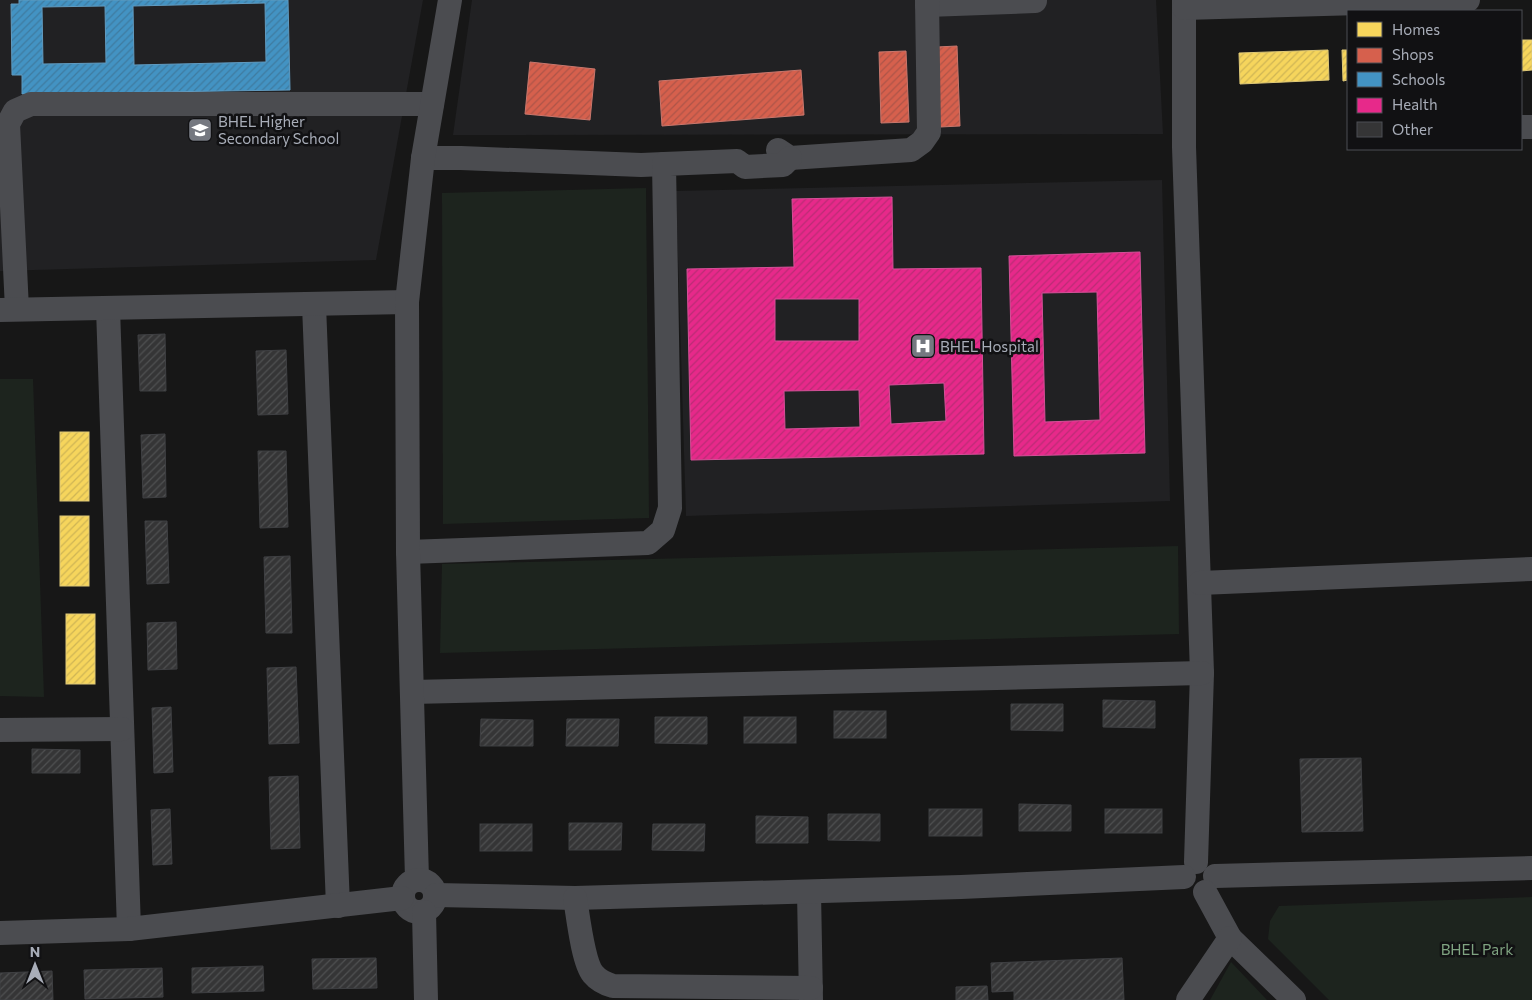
<svg xmlns="http://www.w3.org/2000/svg" width="1532" height="1000" font-family="Commissioner,sans-serif">
	<defs>
		<pattern id="homes-hatch" width="6" height="6" patternUnits="userSpaceOnUse" patternTransform="scale(1.25)"><rect width="6" height="6" fill="#f6d55c"/><path d="M-1 1l2-2M0 6l6-6M5 7l2-2" fill="none" stroke="#cfb555"/></pattern>
		<pattern id="shops-hatch" width="6" height="6" patternUnits="userSpaceOnUse" patternTransform="scale(1.25)"><rect width="6" height="6" fill="#d6604d"/><path d="M-1 1l2-2M0 6l6-6M5 7l2-2" fill="none" stroke="#ad5548"/></pattern>
		<pattern id="schools-hatch" width="6" height="6" patternUnits="userSpaceOnUse" patternTransform="scale(1.25)"><rect width="6" height="6" fill="#4393c3"/><path d="M-1 1l2-2M0 6l6-6M5 7l2-2" fill="none" stroke="#3f7ba0"/></pattern>
		<pattern id="health-hatch" width="6" height="6" patternUnits="userSpaceOnUse" patternTransform="scale(1.25)"><rect width="6" height="6" fill="#e7298a"/><path d="M-1 1l2-2M0 6l6-6M5 7l2-2" fill="none" stroke="#ba2c75"/></pattern>
		<pattern id="building-hatch" width="6" height="6" patternUnits="userSpaceOnUse" patternTransform="scale(1.25)"><rect width="6" height="6" fill="#353536"/><path d="M-1 1l2-2M0 6l6-6M5 7l2-2" fill="none" stroke="#4f5051"/></pattern>
	</defs>
	<rect width="100%" height="100%" fill="#171717"/>
	<!-- built -->
	<g fill="#212123">
		<polygon points="0,0 423,0 376,260 0,271"/>
		<polygon points="472,0 1156,0 1163,134 453,135"/>
		<polygon points="1162,180 1170,501 686,516 676,191"/>
	</g>
	<!-- green -->
	<g fill="#1d241e">
		<polygon points="646,188 649,518 443,524 442,193"/>
		<polygon points="0,379 33,379 44,697 0,696"/>
		<polygon points="1178,546 1179,634 440,653 442,564"/>
		<polygon points="1532,897 1532,1000 1329,1000 1268,939 1270,921 1279,906"/>
		<polygon points="1231,962 1267,1000 1210,1000"/>
	</g>
	<!-- homes -->
	<g fill="url(#homes-hatch)" stroke="#dfc978">
		<polygon points="1521,40 1532,40 1532,70 1521,71"/>
		<polygon points="1328,50 1329,80 1240,84 1239,53"/>
		<polygon points="1342,50 1348,50 1348,80 1343,81"/>
		<rect x="60" y="432" width="29" height="69"/>
		<rect x="60" y="516" width="29" height="70"/>
		<rect x="66" y="614" width="29" height="70"/>
	</g>
	<!-- shops -->
	<g fill="url(#shops-hatch)" stroke="#c8776d">
		<polygon points="957,46 960,126 940,127 937,47"/>
		<polygon points="906,51 909,122 881,123 879,52"/>
		<polygon points="530,62 595,69 590,120 525,114"/>
		<polygon points="801,70 804,115 662,126 659,81"/>
	</g>
	<!-- schools -->
	<path fill="url(#schools-hatch)" stroke="#619bc0" fill-rule="evenodd" d="M19 0H288L290 90 22 94V75H12L11 4H19ZM265 3 266 62 134 65 133 6ZM105 6 106 63 43 64 42 7Z"/>
	<!-- health -->
	<g fill="url(#health-hatch)" stroke="#d45198" fill-rule="evenodd">
		<path d="M892 197 893 269 981 268 984 454 691 460 687 269 794 267 792 199ZM775 299H859V341H775ZM944 383 946 421 891 424 889 385ZM859 390 860 427 785 429 784 391Z"/>
		<path d="M1140 252 1145 453 1014 456 1009 256ZM1097 292 1100 420 1045 422 1042 293Z"/>
	</g>
	<!-- building -->
	<g fill="url(#building-hatch)" stroke="#3f4043">
		<polygon points="165,334 166,391 140,391 138,335"/>
		<polygon points="286,350 288,414 258,415 256,351"/>
		<polygon points="165,434 166,497 143,498 141,435"/>
		<polygon points="258,451 286,451 288,527 260,528"/>
		<polygon points="145,521 167,521 169,583 147,584"/>
		<polygon points="290,556 292,633 266,633 264,557"/>
		<polygon points="176,622 177,669 148,670 147,623"/>
		<polygon points="296,667 299,743 269,744 267,668"/>
		<polygon points="1103,700 1155,701 1155,728 1103,727"/>
		<polygon points="1011,704 1063,704 1063,731 1011,730"/>
		<polygon points="171,707 173,772 154,773 152,708"/>
		<rect x="834" y="711" width="52" height="27"/>
		<polygon points="655,717 707,717 707,744 655,743"/>
		<rect x="744" y="717" width="52" height="26"/>
		<polygon points="481,719 533,720 533,746 480,746"/>
		<polygon points="567,719 619,719 618,746 566,746"/>
		<polygon points="32,749 80,750 80,773 32,773"/>
		<polygon points="1361,758 1363,831 1302,832 1300,759"/>
		<polygon points="298,776 300,848 271,849 269,777"/>
		<polygon points="1019,804 1071,805 1071,831 1019,831"/>
		<polygon points="170,809 172,864 153,865 151,810"/>
		<rect x="929" y="809" width="53" height="27"/>
		<rect x="1105" y="809" width="57" height="24"/>
		<polygon points="828,814 880,814 880,841 828,840"/>
		<polygon points="756,816 808,817 808,843 756,843"/>
		<polygon points="569,823 622,823 621,850 569,850"/>
		<rect x="480" y="824" width="52" height="27"/>
		<polygon points="653,824 705,824 704,851 652,850"/>
		<polygon points="376,958 377,988 313,989 312,959"/>
		<polygon points="1122,958 1124,1000 1014,1000 1014,991 992,992 991,963"/>
		<polygon points="263,966 264,991 192,993 192,968"/>
		<polygon points="162,968 163,997 85,999 84,970"/>
		<polygon points="52,971 53,1000 0,1000 0,973"/>
		<polygon points="987,986 988,1000 956,1000 956,987"/>
	</g>
	<g fill="none" stroke-linecap="round" stroke-linejoin="round">
		<!-- minor -->
		<g stroke="#4b4c50" stroke-width="24">
			<polyline points="1184,0 1184,147 1202,673 1196,862"/>
			<polyline points="927,5 1035,1"/>
			<polyline points="1184,8 1468,0"/>
			<polyline points="1521,127 1532,127"/>
			<polyline points="778,150 790,158 911,150 922,142 929,132 927,0"/>
			<polyline points="423,158 461,158 641,165 664,164"/>
			<polyline points="314,305 338,906"/>
			<polyline points="108,308 129,929"/>
			<polyline points="17,309 8,124 15,111 31,104 432,104"/>
			<polyline points="0,310 407,302"/>
			<polyline points="408,552 648,543 663,530 670,508 664,164 737,161 745,167 783,165 790,158"/>
			<polyline points="1200,583 1532,569"/>
			<polyline points="412,692 1202,673"/>
			<polyline points="0,730 122,729"/>
			<polyline points="1215,876 1532,868"/>
			<polyline points="417,879 408,552 407,302 423,158 450,0"/>
			<circle cx="419" cy="896" r="16"/>
			<polyline points="809,892 811,1000"/>
			<polyline points="1205,892 1230,938 1294,1000"/>
			<polyline points="436,895 575,898 961,887 1184,877"/>
			<path d="M575 898C578 916 583 962 593 974 598 980 606 984 613 986L811 988"/>
			<polyline points="424,912 426,1000"/>
			<polyline points="0,933 129,929 402,898"/>
			<polyline points="1188,1000 1230,938"/>
		</g>
	</g>
	<!-- icons -->
	<defs>
		<symbol id="school-square" viewBox="-11 -11 22 22"><rect x="-9" y="-9" width="18" height="18" rx="4" fill="#757880" stroke="#111113"/><path d="M0-5L7-2L0 1L-7-2ZM-4 1L0 2.5L4 1V4Q0 6-4 4Z" fill="#fff"/></symbol>
		<symbol id="hospital-square" viewBox="-11 -11 22 22"><rect x="-9" y="-9" width="18" height="18" rx="4" fill="#757880" stroke="#111113"/><path d="M-5-5h3v3.5h4V-5h3V5h-3V1.5h-4V5h-3Z" fill="#fff"/></symbol>
	</defs>
	<g fill-rule="evenodd">
		<use href="#school-square" x="186" y="116" width="28" height="28"/>
		<use href="#hospital-square" x="909" y="332" width="28" height="28"/>
	</g>
	<g text-anchor="middle" dominant-baseline="central" stroke-width="5" stroke-linejoin="round" paint-order="stroke">
		<!-- poi labels -->
		<g font-size="15" fill="#a8adb8" stroke="#111113" text-anchor="start">
			<text x="218" y="121">BHEL Higher<tspan x="218" dy="17">Secondary School</tspan></text>
			<text x="940" y="346">BHEL Hospital</text>
		</g>
		<!-- park labels -->
		<g font-size="15" fill="#7fa381" stroke="#111113">
			<text x="1477" y="949">BHEL Park</text>
		</g>
	</g>
	<!-- legend -->
	<rect x="1347" y="10" width="175" height="140" fill="#111113" stroke="#4d4f55"/>
	<rect x="1357" y="22" width="25" height="15" fill="#f6d55c" stroke="#4d4f55"/>
	<text x="1392" y="35" font-size="15" fill="#a8adb8">Homes</text>
	<rect x="1357" y="48" width="25" height="15" fill="#d6604d" stroke="#4d4f55"/>
	<text x="1392" y="60" font-size="15" fill="#a8adb8">Shops</text>
	<rect x="1357" y="72" width="25" height="15" fill="#4393c3" stroke="#4d4f55"/>
	<text x="1392" y="85" font-size="15" fill="#a8adb8">Schools</text>
	<rect x="1357" y="98" width="25" height="15" fill="#e7298a" stroke="#4d4f55"/>
	<text x="1392" y="110" font-size="15" fill="#a8adb8">Health</text>
	<rect x="1357" y="122" width="25" height="15" fill="#353536" stroke="#4d4f55"/>
	<text x="1392" y="135" font-size="15" fill="#a8adb8">Other</text>
	<!-- north arrow -->
	<g transform="translate(35 965)" stroke="#111113" stroke-width="4" paint-order="stroke">
	<path d="M0-4L9 19L0 12L-9 19Z" fill="#a8adb8"/>
	<text y="-8" font-size="14" font-weight="bold" text-anchor="middle" fill="#a8adb8">N</text>
	</g>
</svg>
